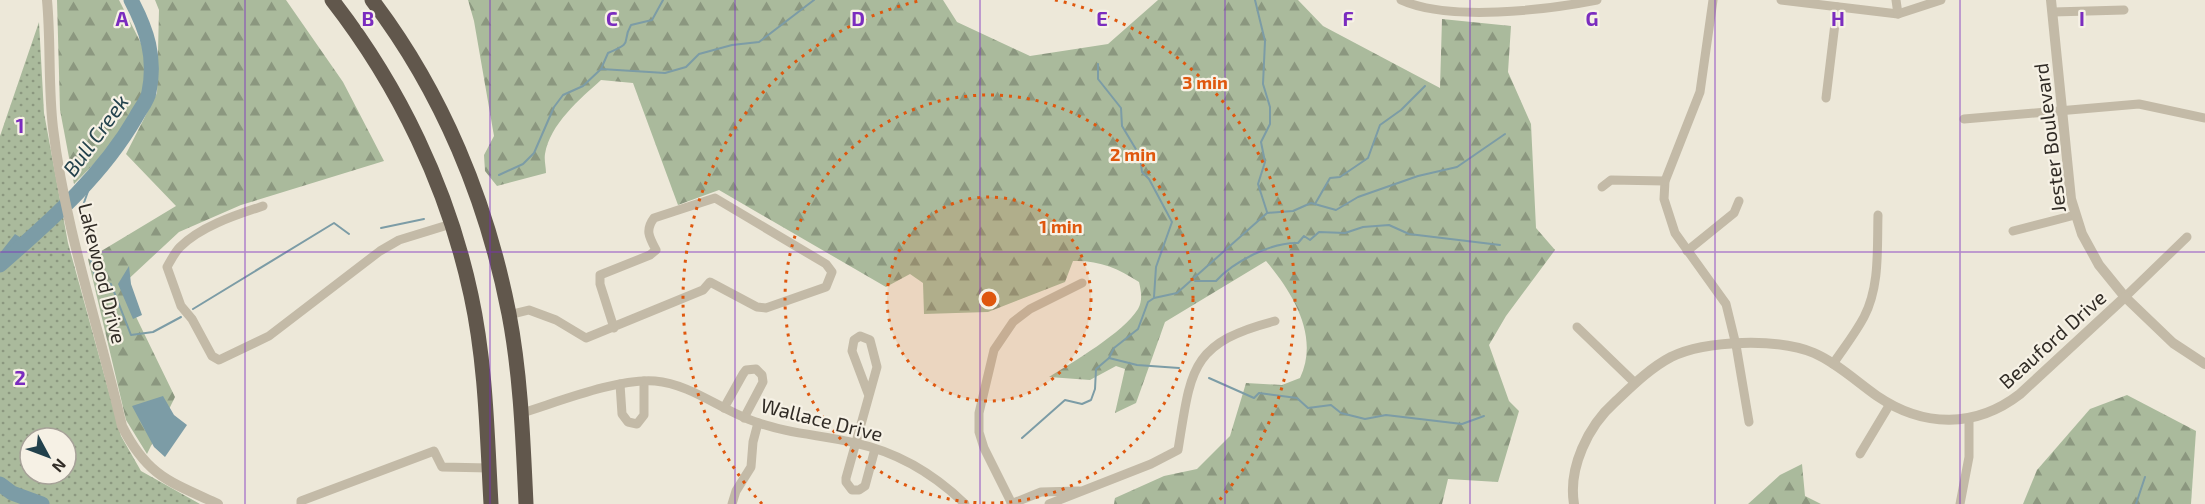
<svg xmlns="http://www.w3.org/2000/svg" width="2205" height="504" font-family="'Exo 2',sans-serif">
	<defs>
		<pattern id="forest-firs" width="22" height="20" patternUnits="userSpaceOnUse" patternTransform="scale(1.5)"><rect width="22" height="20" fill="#aaba9c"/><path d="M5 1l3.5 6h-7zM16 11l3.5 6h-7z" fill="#8b977f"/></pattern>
		<pattern id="park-dots" width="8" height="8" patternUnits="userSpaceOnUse" patternTransform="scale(1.5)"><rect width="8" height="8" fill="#aaba9c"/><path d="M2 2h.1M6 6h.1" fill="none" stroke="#8b977f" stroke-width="1.8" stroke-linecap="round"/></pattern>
	</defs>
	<rect width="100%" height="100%" fill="#ede8d9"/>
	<!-- forest -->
	<g fill="url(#forest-firs)">
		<polygon points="57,0 119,0 146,53 146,99 97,161 74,184 60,110"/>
		<polygon points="155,0 286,0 343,82 384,161 241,205 179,232 121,286 175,397 147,454 126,420 88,259 176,206 126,154 157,93 159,10"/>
		<path d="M468 0H943L957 22 1030 56 1108 44 1158 0H1298L1323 26 1440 88 1442 19 1511 26 1508 72 1531 124 1536 228 1555 250 1506 316 1489 345 1509 401 1519 411 1498 482 1448 479 1442 504H1114L1115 498 1164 476 1197 469 1230 436 1246 383 1282 385 1300 378C1320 336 1292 292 1266 261L1165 322 1136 403 1115 413 1125 369 1116 366 1090 380 1049 377C1073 362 1123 333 1138 309 1143 300 1141 291 1139 282 1118 268 1098 260 1073 261L1065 282 988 312 924 314 923 283 910 274 886 287 719 190 678 205 633 83 601 80C580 99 550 124 545 154 544 160 546 167 546 173L497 186 485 171 484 155 494 136 474 21Z"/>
		<polygon points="2127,395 2196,431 2191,504 2023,504 2037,470 2090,409"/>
		<polygon points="1802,464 1805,496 1821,504 1748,504 1780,475"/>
	</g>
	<!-- park -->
	<path fill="url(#park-dots)" fill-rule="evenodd" d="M39 22 44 113 68 243 121 436 141 471 200 504H0V136ZM30 438H66V474H30Z"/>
	<!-- water -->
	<g fill="#7c9ca6">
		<polygon points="15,234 29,243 0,269 0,253"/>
		<polygon points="129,266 131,284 142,315 133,319 118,284"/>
		<polygon points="163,396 174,415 187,425 165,457 154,447 132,406"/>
	</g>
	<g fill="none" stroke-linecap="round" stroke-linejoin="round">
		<!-- stream -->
		<g stroke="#7c9ca6" stroke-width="2">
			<polyline points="1255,0 1265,41 1263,84 1270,107 1270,124 1261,142 1265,162 1258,184 1267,212"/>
			<polyline points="1098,64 1098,79 1121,108 1122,126 1140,156 1142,172 1149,179 1172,222 1156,267 1154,297"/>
			<path d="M601 69 608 53C636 41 620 44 631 25L652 20 663 0"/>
			<polyline points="499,175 523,164 534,153 554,107 563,95 583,86 601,69 665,73 686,67 699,54 732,45 759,42 814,0"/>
			<polyline points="1315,204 1330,178 1340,177 1368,158 1380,125 1401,110 1425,86"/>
			<polyline points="381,228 424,219"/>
			<polyline points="87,242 80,214 92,180"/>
			<polyline points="90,256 96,281 111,284 131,335 153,332 181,317"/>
			<path d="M1195 281H1216C1233 262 1271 242 1298 243L1304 236 1310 240 1319 232 1345 233 1363 227 1389 225 1409 234 1500 245"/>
			<polyline points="193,309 334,223 349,234"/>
			<polyline points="1109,358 1137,365 1179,368"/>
			<polyline points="1209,378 1254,398 1259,393 1297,398 1308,408 1331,405 1341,413 1365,419 1386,415 1462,424 1484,416"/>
			<polyline points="1022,438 1065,400 1082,404 1091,400 1095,389 1096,369 1109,358 1114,348 1138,329 1148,302 1154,298 1177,293 1267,213 1293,211 1311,203 1336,210 1358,197 1418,176 1457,167 1505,134"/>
			<polyline points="2136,504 2145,477"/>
		</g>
		<!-- river -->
		<g stroke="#7c9ca6" stroke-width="15">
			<path d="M0 265C51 220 102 176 136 117 140 109 148 100 149 92 156 57 147 30 131 0"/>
			<polyline points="0,484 12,493 42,504"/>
		</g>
		<!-- minor -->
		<g stroke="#c3baa7" stroke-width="9">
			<path d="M1401 0C1449 22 1546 10 1597 0"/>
			<polyline points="1713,0 1700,92 1665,181 1664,199 1675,233 1726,304 1736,345 1749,422"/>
			<polyline points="1781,0 1898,14 1941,0"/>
			<polyline points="1896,0 1898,14"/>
			<polyline points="2053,12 2124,10"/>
			<polyline points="1826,98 1837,7"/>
			<polyline points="1964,119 2139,104 2205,118"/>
			<polyline points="1602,187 1611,180 1665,181"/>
			<path d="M263 206C236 215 201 226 180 247 175 252 171 260 167 267L181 306 192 319 212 356 219 360 269 336 380 251 399 240 451 224"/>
			<polyline points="2013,231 2075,215"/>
			<polyline points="1687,251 1734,213 1739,201"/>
			<polyline points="2125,297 2187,237"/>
			<path d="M509 315 529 310 556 320 586 338 703 290 710 282 757 307 766 308 826 287 832 272 826 264 715 198 654 218C645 230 649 237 656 250L650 255 600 275V284L614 328"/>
			<polyline points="1577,327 1635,383"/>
			<path d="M1833 364C1843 349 1855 334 1864 317 1880 286 1877 249 1878 215"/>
			<polyline points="620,384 622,414 628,422 637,424 644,415 644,381"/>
			<polyline points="869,396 852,351 854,340 860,336 870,340 877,367 846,478 846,482 852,490 859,490 865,486 875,449"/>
			<polyline points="724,408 743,374 746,370 756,369 762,375 763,382 744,418"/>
			<path d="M522 413C558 402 618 378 655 381 691 384 722 411 756 422 788 434 822 435 855 443 897 452 934 474 965 504"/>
			<polyline points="1860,454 1890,404"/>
			<polyline points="301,504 301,501 434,451 442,467 489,468"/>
			<polyline points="732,504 736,491 751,467 753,442 758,423"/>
			<polyline points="1011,504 1041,492 1079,491"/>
			<polyline points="1012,504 984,448 979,432 979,413 994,350 1013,322 1030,309 1082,283"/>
			<path d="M1049 504 1151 464 1178 450C1191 371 1189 343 1275 321"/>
			<polyline points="1960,504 1969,457 1969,418"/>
		</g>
		<!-- tertiary -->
		<g stroke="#c3baa7" stroke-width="10">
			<path d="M47 0C51 43 48 85 53 128 65 229 99 327 122 426 147 476 170 482 218 504"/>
			<polyline points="2051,0 2071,199 2082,234 2099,265 2125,297 2173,343 2205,364"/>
			<path d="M1574 504C1568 468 1588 426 1615 402 1632 386 1650 368 1671 357 1706 340 1778 338 1814 353 1837 363 1857 382 1877 396 1924 428 1976 428 2020 394L2125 297"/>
		</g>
		<!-- trunk -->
		<g stroke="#61574c" stroke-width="15">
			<path d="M332 0C399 86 448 188 471 295 486 364 487 434 491 504"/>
			<path d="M372 0C442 92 487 201 509 314 521 377 523 441 526 504"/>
		</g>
	</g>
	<!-- grid -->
	<path fill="none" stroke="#7b2cbf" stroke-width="1.5" stroke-opacity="0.55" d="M245 0V504M490 0V504M735 0V504M980 0V504M1225 0V504M1470 0V504M1715 0V504M1960 0V504M0 252H2205"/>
	<!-- distance rings -->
	<circle cx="989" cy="299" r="102" fill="#df570d" fill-opacity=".12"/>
	<g fill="none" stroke="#df570d" stroke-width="3" stroke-dasharray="3 6">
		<circle cx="989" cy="299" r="102"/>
		<circle cx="989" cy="299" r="204"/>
		<path d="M762 504A306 306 0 0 1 923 0M1055 0A306 306 0 0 1 1216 504"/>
	</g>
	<g text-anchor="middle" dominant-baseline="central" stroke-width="4.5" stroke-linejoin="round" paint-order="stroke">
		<!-- street labels -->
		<g font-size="20" fill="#312c26" stroke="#f6f1e5">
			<text transform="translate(2049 138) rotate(-97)">Jester Boulevard</text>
			<text transform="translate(103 273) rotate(76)">Lakewood Drive</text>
			<text transform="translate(2052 339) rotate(-42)">Beauford Drive</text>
			<text transform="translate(822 419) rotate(14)">Wallace Drive</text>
		</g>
		<!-- water labels -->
		<g font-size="21" font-style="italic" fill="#22414c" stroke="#f6f1e5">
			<text transform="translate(95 135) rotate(-54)">Bull Creek</text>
		</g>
	</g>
	<g font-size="20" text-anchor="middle" font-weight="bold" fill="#7b2cbf" stroke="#f6f1e5" stroke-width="4.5" stroke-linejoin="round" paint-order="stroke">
		<text x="122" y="26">A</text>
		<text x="368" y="26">B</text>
		<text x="612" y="26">C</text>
		<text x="858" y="26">D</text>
		<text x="1102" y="26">E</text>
		<text x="1348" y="26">F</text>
		<text x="1592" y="26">G</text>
		<text x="1838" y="26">H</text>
		<text x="2082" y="26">I</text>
		<text x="20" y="133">1</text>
		<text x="20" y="385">2</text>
	</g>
	<circle cx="989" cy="299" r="9" fill="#df570d" stroke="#f6f1e5" stroke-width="3"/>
	<g font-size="18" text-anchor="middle" font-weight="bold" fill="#df570d" stroke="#f6f1e5" stroke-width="4.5" stroke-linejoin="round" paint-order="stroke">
		<text x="1205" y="89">3 min</text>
		<text x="1133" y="161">2 min</text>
		<text x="1061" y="233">1 min</text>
	</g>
	<!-- north arrow -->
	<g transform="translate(48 456) rotate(131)"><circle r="28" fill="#f6f1e5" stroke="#a7a299" stroke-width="1.5"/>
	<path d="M0-4.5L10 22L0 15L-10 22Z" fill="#22414c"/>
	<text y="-9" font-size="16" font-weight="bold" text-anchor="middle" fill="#312c26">N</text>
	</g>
</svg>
